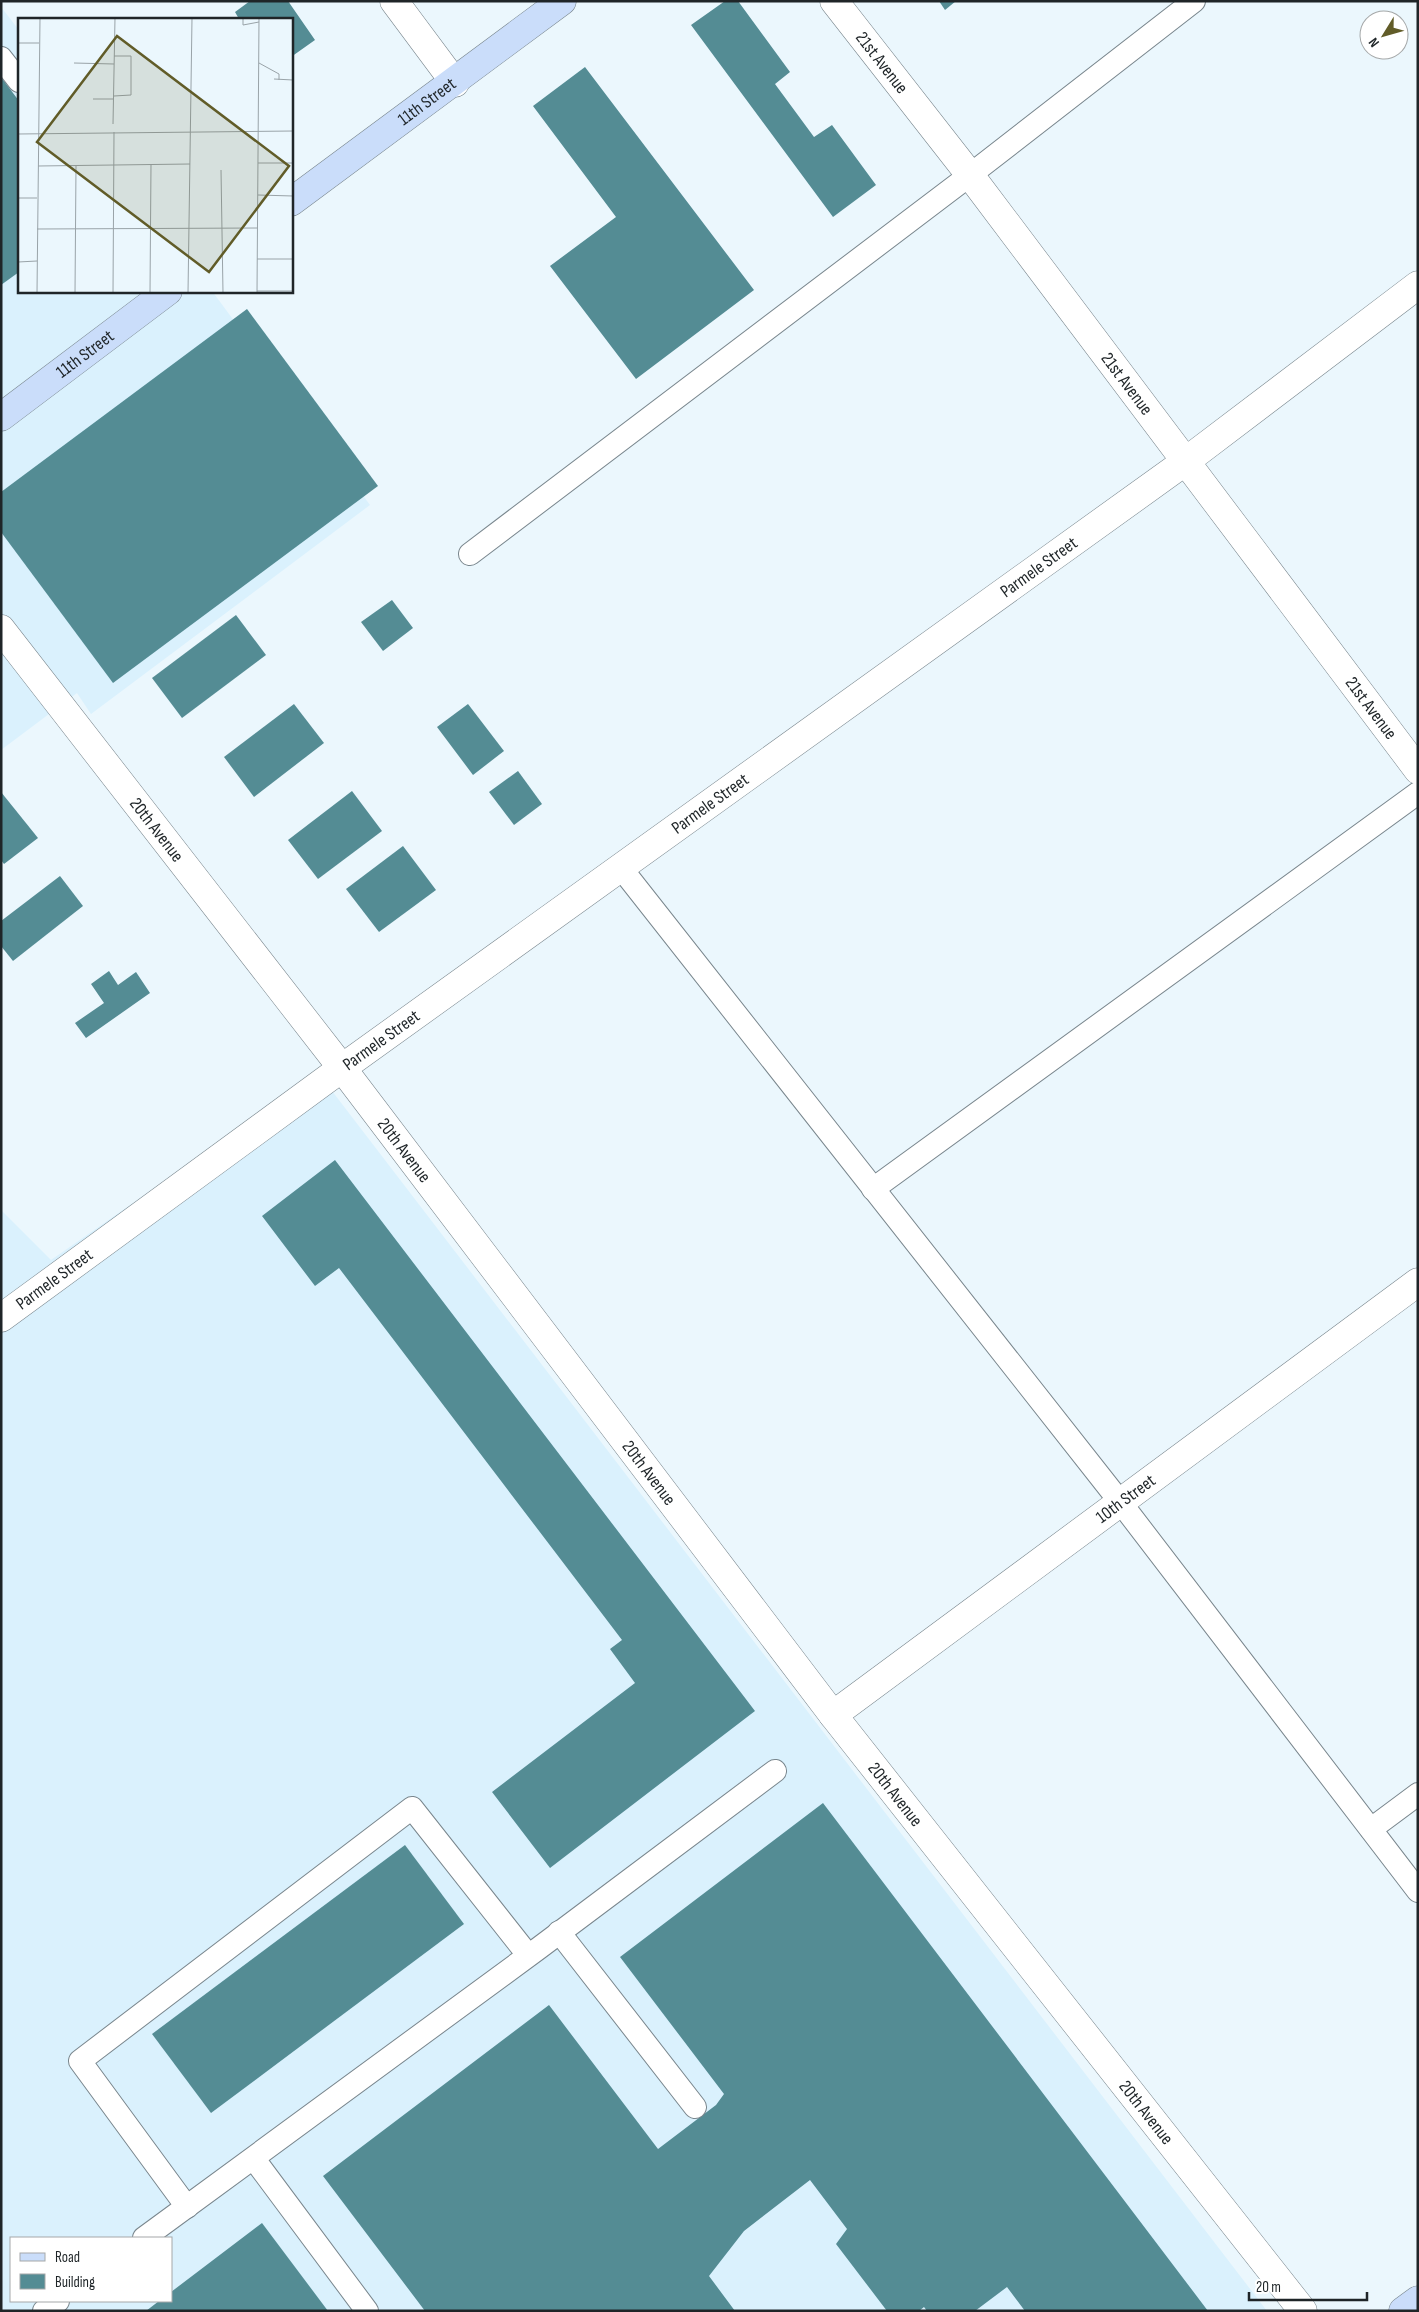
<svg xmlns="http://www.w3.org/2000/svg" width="1419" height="2312" font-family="'Sofia Sans Condensed',sans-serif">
	<rect width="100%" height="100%" fill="#ebf7fd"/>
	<!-- built -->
	<g fill="#daf1fd" fill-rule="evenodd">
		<polygon points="1,7 19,30 19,291 212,291 370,505 91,714 77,693 1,750"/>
		<path d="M319 1074 1267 2311H1V1210L51 1260ZM11 2238H171V2301H11Z"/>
	</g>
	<!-- building -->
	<g fill="#548c94">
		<polygon points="250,1 288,1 315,40 291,57 291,19 239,19 235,12"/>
		<polygon points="725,1 738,1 790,72 775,84 814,137 832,125 876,185 833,217 691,25"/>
		<polygon points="939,1 956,1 945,10"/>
		<polygon points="585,67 754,290 636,379 550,266 616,217 533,106"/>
		<polygon points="1,77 19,101 19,272 1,285"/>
		<polygon points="247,309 378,486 113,683 1,532 1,492"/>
		<polygon points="392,600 413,628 383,651 361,622"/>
		<polygon points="236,615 266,655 182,718 152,678"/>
		<polygon points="294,704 324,743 254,797 224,757"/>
		<polygon points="468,704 504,751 473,775 437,727"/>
		<polygon points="518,771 542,804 514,825 489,792"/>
		<polygon points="352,791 382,831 318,879 288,840"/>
		<polygon points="1,792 38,838 4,864 1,860"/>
		<polygon points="403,846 436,890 379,932 346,889"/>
		<polygon points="60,876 83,906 13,961 1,946 1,921"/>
		<polygon points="109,971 118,985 136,972 150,993 86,1038 75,1023 104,1003 91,984"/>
		<polygon points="335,1160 755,1711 550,1868 492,1792 635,1683 610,1649 622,1640 339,1268 315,1286 262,1216"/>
		<polygon points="823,1803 1208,2311 1025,2311 1007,2287 975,2311 927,2311 924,2307 919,2311 887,2311 836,2244 847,2229 810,2180 744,2231 709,2276 735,2311 425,2311 323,2176 549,2005 658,2149 716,2105 724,2094 620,1957"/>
		<polygon points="405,1845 464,1924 211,2113 152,2034"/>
		<polygon points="262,2223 328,2311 146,2311 159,2301 171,2301 171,2292"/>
	</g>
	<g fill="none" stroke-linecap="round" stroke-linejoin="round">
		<defs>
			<g id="lane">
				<polyline points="1,58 19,81"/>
				<polyline points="470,554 970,175 1194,1"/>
				<polyline points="621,868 1121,1503 1418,1891"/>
				<polyline points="873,1189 1418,793"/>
				<polyline points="1371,1829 1418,1794"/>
				<polyline points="559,1932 695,2107"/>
				<polyline points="254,2159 367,2311"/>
				<polyline points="187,2207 80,2061 412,1808 528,1955"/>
				<polyline points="144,2238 539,1948 775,1771"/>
				<polyline points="44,2311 58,2301"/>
			</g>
			<g id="street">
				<polyline points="394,1 455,83"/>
				<path id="s1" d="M834 1 970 175 1418 770"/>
				<path id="s2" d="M1 629 342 1068 833 1715 1303 2311"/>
				<path id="s3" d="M1 1318 342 1068 1186 461 1418 285"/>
				<path id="s4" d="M833 1715 1418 1282"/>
			</g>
			<g id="secondary">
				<path id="s5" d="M291 202 562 1"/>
				<path id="s6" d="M1 417 168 291"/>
				<polyline points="1403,2311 1418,2300"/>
			</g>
		</defs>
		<!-- lane casing -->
		<use href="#lane" stroke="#79868d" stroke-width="24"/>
		<!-- street casing -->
		<use href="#street" stroke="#79868d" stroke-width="29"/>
		<!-- secondary casing -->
		<use href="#secondary" stroke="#79868d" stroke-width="29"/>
		<!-- lane -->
		<use href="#lane" stroke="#fff" stroke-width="22"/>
		<!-- street -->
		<use href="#street" stroke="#fff" stroke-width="28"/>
		<!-- secondary -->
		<use href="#secondary" stroke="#caddfa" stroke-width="28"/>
	</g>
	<g text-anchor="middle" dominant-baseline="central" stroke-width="5" stroke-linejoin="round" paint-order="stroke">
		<!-- street labels -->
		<g font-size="18" fill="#1f2528" stroke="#fff">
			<text stroke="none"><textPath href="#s1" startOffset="78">21st Avenue</textPath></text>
			<text stroke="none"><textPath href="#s5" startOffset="169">11th Street</textPath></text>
			<text stroke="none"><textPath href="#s6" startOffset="105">11th Street</textPath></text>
			<text stroke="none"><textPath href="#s1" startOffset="482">21st Avenue</textPath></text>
			<text stroke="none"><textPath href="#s3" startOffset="1281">Parmele Street</textPath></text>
			<text stroke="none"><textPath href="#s1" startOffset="888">21st Avenue</textPath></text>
			<text stroke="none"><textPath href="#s3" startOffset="876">Parmele Street</textPath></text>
			<text stroke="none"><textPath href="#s2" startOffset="254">20th Avenue</textPath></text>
			<text stroke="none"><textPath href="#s3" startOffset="471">Parmele Street</textPath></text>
			<text stroke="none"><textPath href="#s2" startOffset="659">20th Avenue</textPath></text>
			<text stroke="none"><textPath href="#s3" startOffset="66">Parmele Street</textPath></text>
			<text stroke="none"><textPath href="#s2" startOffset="1064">20th Avenue</textPath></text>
			<text stroke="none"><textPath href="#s4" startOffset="364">10th Street</textPath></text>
			<text stroke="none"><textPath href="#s2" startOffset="1469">20th Avenue</textPath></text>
			<text stroke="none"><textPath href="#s2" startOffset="1874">20th Avenue</textPath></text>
		</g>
	</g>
	<!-- overview -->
	<g transform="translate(18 18)">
		<rect width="275" height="275" fill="#ebf7fd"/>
		<path fill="none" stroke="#99a3a8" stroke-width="1" d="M225 0V7L241 4M0 25H21M56 45 96 46M241 45 261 56V62M256 61 275 62M96 78 113 77V38H96M75 81H96M95 106 97 0M0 116 275 113M240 145H275M20 148 172 146M203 152 205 275M240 177 275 178M0 180H19M19 211 240 210M239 241H275M0 244 19 243M239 273H275M19 275 22 0M57 275 58 148M95 275 96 114M132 275 133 146M170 275 174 0M239 275 241 0"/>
		<path fill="#615c28" fill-opacity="0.15" stroke="#615c28" stroke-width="2.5" d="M99 18 271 148 191 254 19 124Z"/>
		<rect width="275" height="275" fill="none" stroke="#1f2528" stroke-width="2.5"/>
	</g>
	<!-- border -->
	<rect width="1419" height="2312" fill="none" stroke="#1f2528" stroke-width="5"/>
	<!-- legend -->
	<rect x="10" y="2237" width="162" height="65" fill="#ffffff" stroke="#a5a8a9"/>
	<rect x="20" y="2253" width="25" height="8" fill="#caddfa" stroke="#a5a8a9"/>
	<text x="55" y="2262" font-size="15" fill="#1f2528">Road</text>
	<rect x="20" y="2274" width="25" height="15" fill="#548c94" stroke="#a5a8a9"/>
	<text x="55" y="2287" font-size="15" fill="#1f2528">Building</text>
	<!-- north arrow -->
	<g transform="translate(1384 35) rotate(233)"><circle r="24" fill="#ffffff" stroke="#a5a8a9"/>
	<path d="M0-4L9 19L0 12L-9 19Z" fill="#615c28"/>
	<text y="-8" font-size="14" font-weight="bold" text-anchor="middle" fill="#1f2528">N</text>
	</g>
	<!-- scale -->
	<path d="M1249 2292v8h118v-8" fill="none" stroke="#1f2528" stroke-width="2.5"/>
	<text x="1256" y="2292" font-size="15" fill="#1f2528" stroke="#ffffff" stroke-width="4" paint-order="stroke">20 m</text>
</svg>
